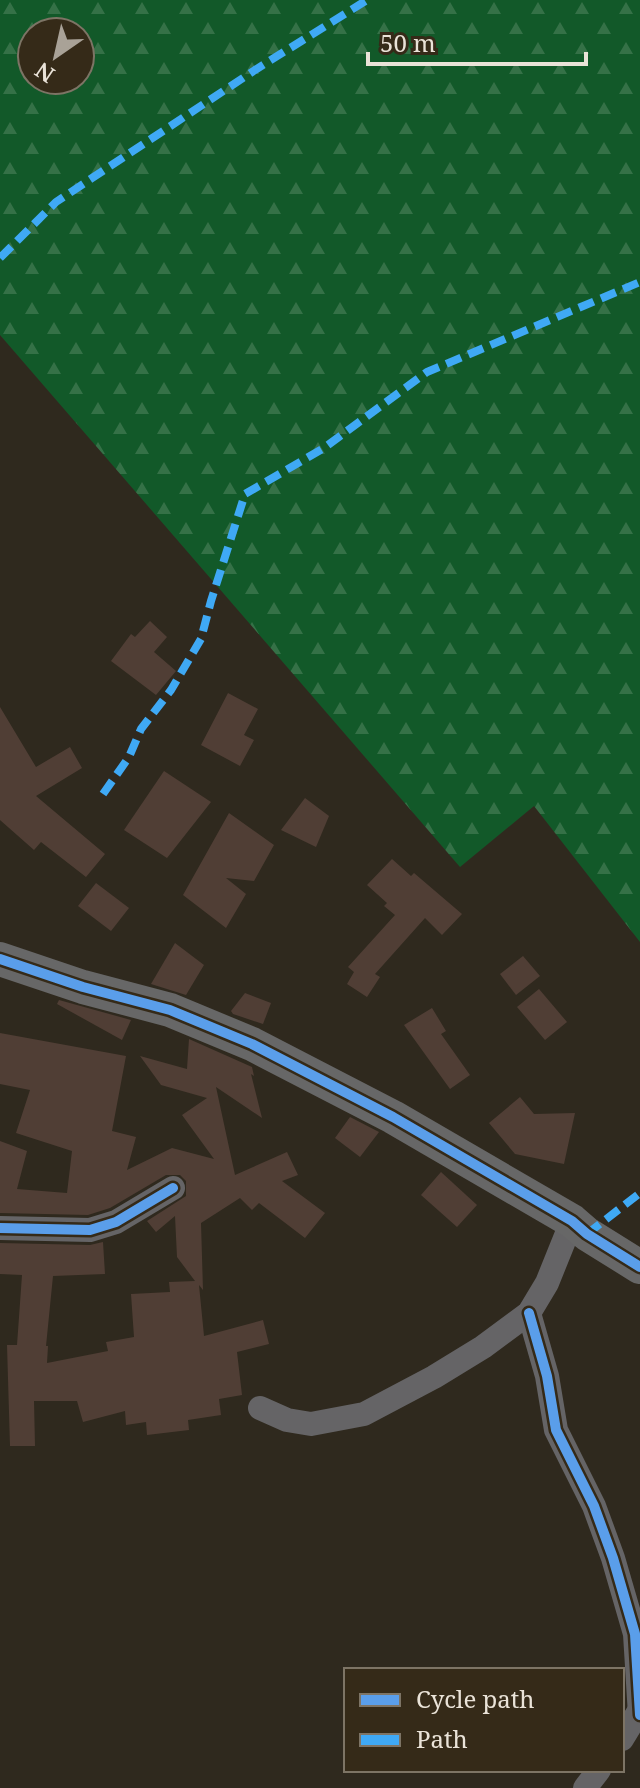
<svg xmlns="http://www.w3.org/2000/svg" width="640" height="1788" font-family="'Noto Serif',serif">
	<defs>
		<pattern id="forest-firs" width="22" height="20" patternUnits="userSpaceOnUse" patternTransform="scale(2)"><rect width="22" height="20" fill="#125929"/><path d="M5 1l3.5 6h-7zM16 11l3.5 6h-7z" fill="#357147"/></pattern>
	</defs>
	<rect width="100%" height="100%" fill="#2f291e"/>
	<!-- forest -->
	<path fill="url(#forest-firs)" fill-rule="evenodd" d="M0 0H640V942L534 806 460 867 0 335ZM32 32H80V80H32Z"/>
	<!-- building -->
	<g fill="#503e35">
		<polygon points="150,621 167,637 154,652 176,671 156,695 111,661 131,634 135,637"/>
		<polygon points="228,693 258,709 244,735 254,740 240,766 201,745"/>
		<polygon points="0,707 36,767 70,747 82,768 36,796 105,854 86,877 41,842 34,850 0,820"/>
		<polygon points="164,771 211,802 167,858 124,830"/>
		<polygon points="305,798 329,816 316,847 281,830"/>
		<polygon points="229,813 274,845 254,881 226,878 246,894 226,928 183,895"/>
		<polygon points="392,859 411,876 414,873 462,914 442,935 425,918 375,974 380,977 367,997 347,984 354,972 348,967 395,915 384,906 387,903 367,885"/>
		<polygon points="96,883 129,908 111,931 78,906"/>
		<polygon points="175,943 204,965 186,995 151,984"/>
		<polygon points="523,956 540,976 516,995 500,974"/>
		<polygon points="539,989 567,1022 545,1040 517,1007"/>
		<polygon points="245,993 271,1003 263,1024 233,1014 231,1011"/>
		<polygon points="59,1000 131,1020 122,1040 57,1004"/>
		<polygon points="432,1008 446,1031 441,1034 470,1075 450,1089 404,1025"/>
		<polygon points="0,1033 126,1056 112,1131 136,1137 127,1170 172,1148 214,1159 182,1115 207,1098 161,1085 140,1056 187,1069 189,1039 252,1067 254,1076 251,1074 262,1118 216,1087 235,1175 287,1152 298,1175 282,1181 325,1213 305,1238 259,1203 252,1210 240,1198 201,1223 203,1290 199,1285 204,1336 263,1320 269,1344 237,1352 242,1395 219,1399 221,1415 188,1420 189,1430 147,1435 146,1422 126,1425 125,1411 83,1422 77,1401 34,1401 35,1446 10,1446 7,1345 17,1345 22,1275 0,1274 0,1243 90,1245 103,1242 105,1274 53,1276 46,1346 48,1346 47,1363 108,1351 106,1342 134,1337 131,1294 170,1292 169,1282 195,1281 177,1257 175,1216 156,1232 147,1221 186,1196 186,1181 180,1175 166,1175 110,1208 88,1215 0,1213 0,1141 27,1151 17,1189 67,1193 72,1151 16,1133 30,1090 0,1084"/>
		<polygon points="520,1097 534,1114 575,1113 564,1164 515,1154 489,1123"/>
		<polygon points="350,1117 379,1132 360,1157 335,1138"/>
		<polygon points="441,1172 477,1205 457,1227 421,1195"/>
	</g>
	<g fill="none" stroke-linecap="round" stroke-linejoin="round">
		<!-- street -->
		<g stroke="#656466" stroke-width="24">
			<polyline points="0,1228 90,1230 116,1222 173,1188"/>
			<polyline points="529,1313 547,1376 556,1430 594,1506 613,1558 635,1634 640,1715"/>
			<polyline points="260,1408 287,1420 311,1424 364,1414 434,1377 483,1347 529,1313 547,1283 572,1221"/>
			<polyline points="622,1739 639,1711"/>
			<polyline points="585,1788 599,1770"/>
		</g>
		<!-- secondary -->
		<polyline stroke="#676767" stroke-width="34" points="0,959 83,987 170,1010 252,1044 393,1117 572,1221 587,1234 640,1267"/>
		<!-- quiet -->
		<g stroke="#3fa9f5" stroke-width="8" stroke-dasharray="16 8" stroke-linecap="butt">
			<polyline points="0,258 56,202 255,70 367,0"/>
			<polyline points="103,794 129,757 141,729 171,690 201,639 211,601 245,494 324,448 427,372 640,282"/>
			<polyline points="587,1234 640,1193"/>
		</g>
		<defs>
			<g id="cycleway">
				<polyline points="0,959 83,987 170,1010 252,1044 393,1117 572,1221 587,1234 640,1267"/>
				<polyline points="0,1228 90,1230 116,1222 173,1188"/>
				<polyline points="529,1313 547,1376 556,1430 594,1506 613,1558 635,1634 640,1715"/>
			</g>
		</defs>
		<!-- cycleway casing -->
		<use href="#cycleway" stroke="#352a18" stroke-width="15"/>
		<!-- cycleway -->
		<use href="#cycleway" stroke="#5a9eea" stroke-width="10"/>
	</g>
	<!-- legend -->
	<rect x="344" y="1668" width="280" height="104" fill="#352a18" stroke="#7d7465" stroke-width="2"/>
	<rect x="360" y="1694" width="40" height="12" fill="#5a9eea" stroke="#7d7465" stroke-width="2"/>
	<text x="416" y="1708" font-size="24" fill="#eae3d8">Cycle path</text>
	<rect x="360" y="1734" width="40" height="12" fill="#3fa9f5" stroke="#7d7465" stroke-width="2"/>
	<text x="416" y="1748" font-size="24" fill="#eae3d8">Path</text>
	<!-- north arrow -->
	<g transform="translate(56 56) rotate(214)"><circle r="38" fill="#352a18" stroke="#7d7465" stroke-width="2"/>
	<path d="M0-6L14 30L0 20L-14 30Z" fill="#a9a297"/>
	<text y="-12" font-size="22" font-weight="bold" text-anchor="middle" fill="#eae3d8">N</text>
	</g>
	<!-- scale -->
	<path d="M368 52v12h218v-12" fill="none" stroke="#eae3d8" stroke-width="4"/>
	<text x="380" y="52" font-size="24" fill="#eae3d8" stroke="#352a18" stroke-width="6" paint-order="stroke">50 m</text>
</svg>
